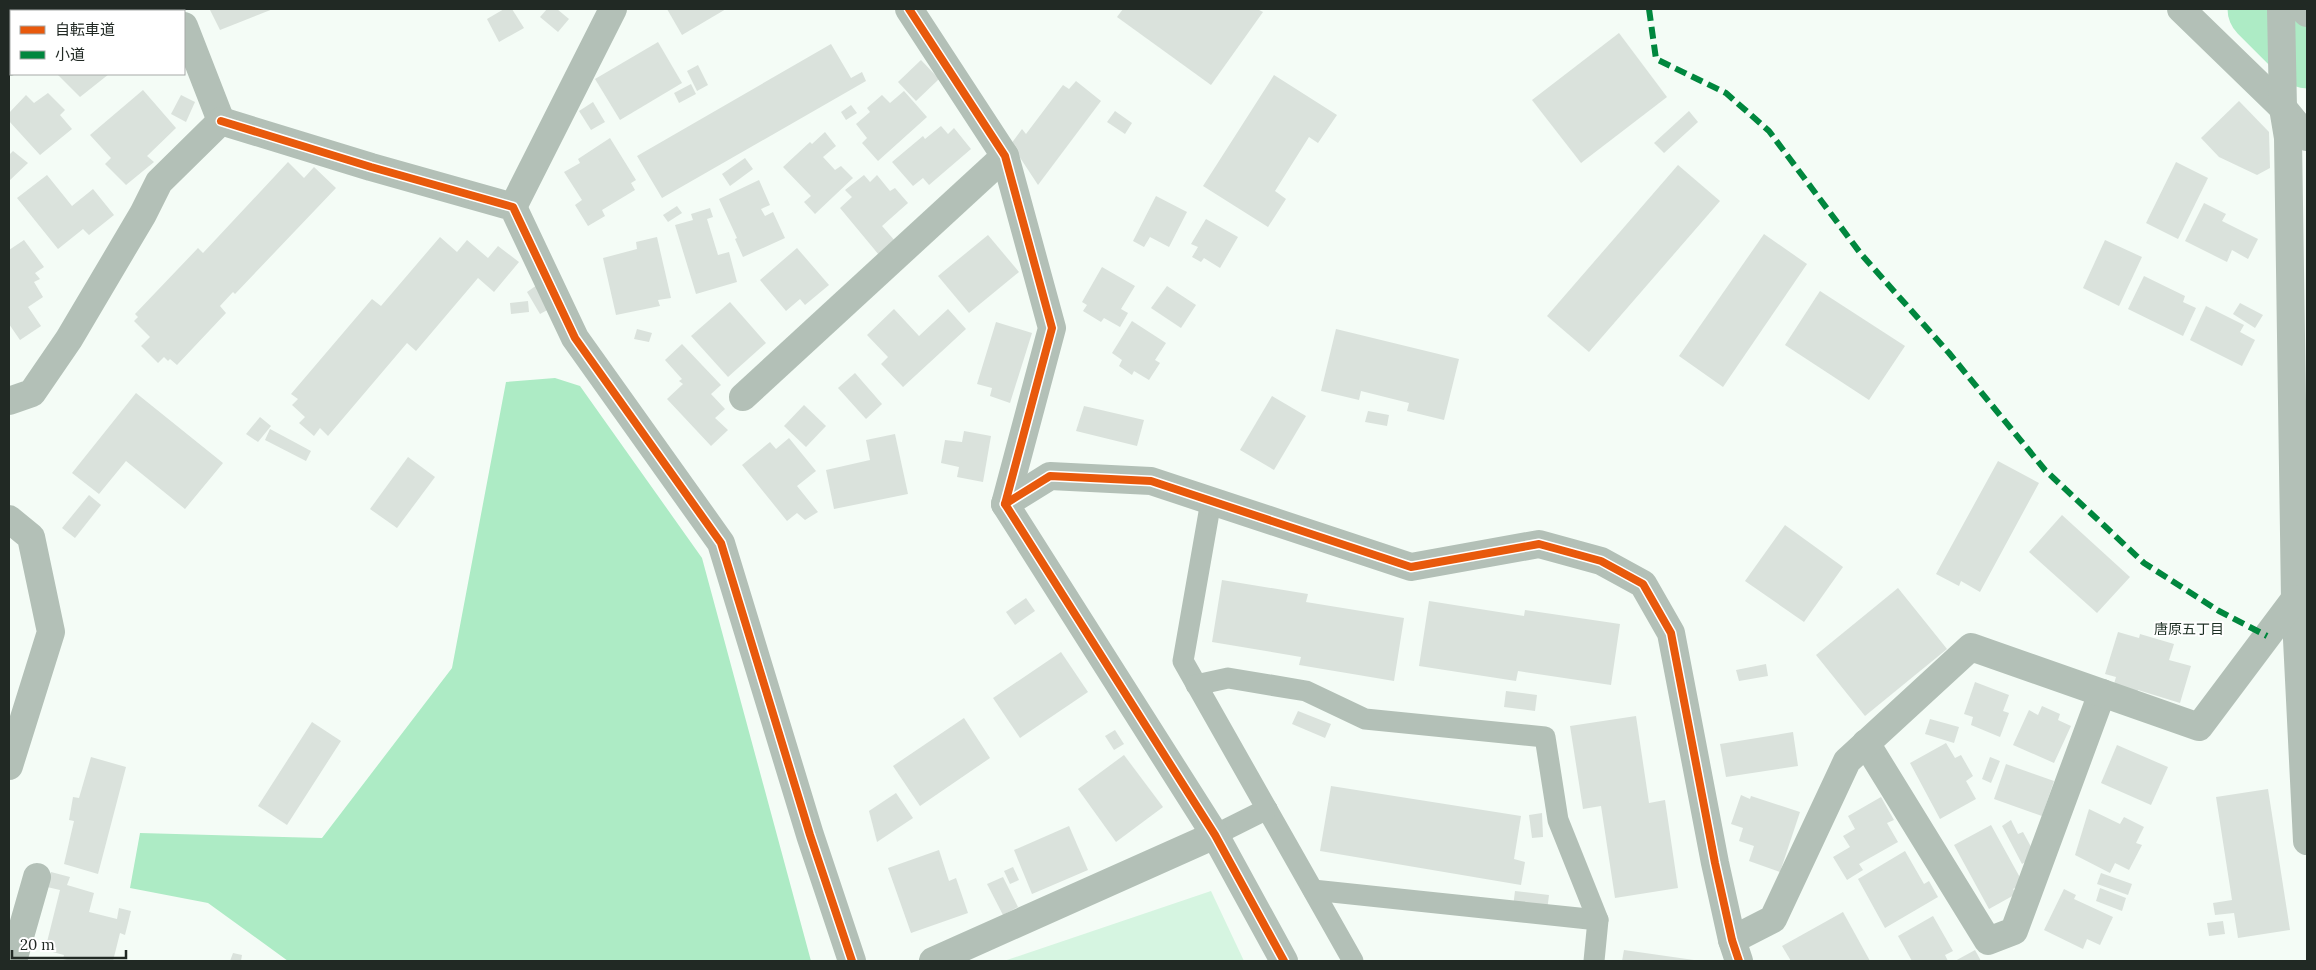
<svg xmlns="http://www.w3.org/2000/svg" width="2316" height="970" font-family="Lora,'Noto Sans JP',serif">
	<rect width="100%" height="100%" fill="#f4fcf6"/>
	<!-- green -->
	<polygon fill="#d6f5e1" points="1211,891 1244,961 1004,961"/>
	<!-- water -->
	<polygon fill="#adebc5" points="555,378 580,386 702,558 811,961 288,961 208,903 130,888 140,833 322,838 452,668 506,382"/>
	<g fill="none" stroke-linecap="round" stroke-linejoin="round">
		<!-- river -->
		<polyline stroke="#adebc5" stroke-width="69" points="2262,9 2307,54"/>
	</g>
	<!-- building -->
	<g fill="#dae2dc">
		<polygon points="213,9 273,9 220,30 210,10"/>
		<polygon points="504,9 512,9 524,28 499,42 487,19"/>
		<polygon points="547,9 557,9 569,19 558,32 540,17"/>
		<polygon points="667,9 726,9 682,35"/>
		<polygon points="1123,9 1257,9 1263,12 1211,85 1117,17"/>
		<polygon points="1619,33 1667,97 1581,163 1532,100"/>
		<polygon points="658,42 682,83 620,120 595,79"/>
		<polygon points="831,44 851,78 862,72 866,81 662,198 637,156"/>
		<polygon points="921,60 939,79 916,101 898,82"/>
		<polygon points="698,65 708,85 697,91 687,71"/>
		<polygon points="57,74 109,74 80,97"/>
		<polygon points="1274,75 1337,115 1318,143 1309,137 1275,191 1286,199 1268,227 1203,186"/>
		<polygon points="1076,81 1101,101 1038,185 1011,144 1022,129 1026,134 1063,85 1069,89"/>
		<polygon points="691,84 696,94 679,103 674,93"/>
		<polygon points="143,90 176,128 147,156 154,162 126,185 105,164 111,158 90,135"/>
		<polygon points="904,91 927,117 878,161 862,143 867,138 856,124 870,112 867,108 882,95 890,103"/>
		<polygon points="48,93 65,110 60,115 72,129 40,155 9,121 9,113 26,95 34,103"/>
		<polygon points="181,95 195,102 186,122 171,114"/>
		<polygon points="2239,101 2269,132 2270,168 2257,175 2219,157 2201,138"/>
		<polygon points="593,102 605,122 591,130 579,111"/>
		<polygon points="851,105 857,113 846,120 841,112"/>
		<polygon points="1115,111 1132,123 1125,134 1107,122"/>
		<polygon points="1689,111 1698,122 1664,153 1654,143"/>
		<polygon points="941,126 948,134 954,128 971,149 929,185 923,178 913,186 892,162 923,136 925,139"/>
		<polygon points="825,132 836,146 823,157 835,170 841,166 853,178 815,214 804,202 811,196 783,167 810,142 812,144"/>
		<polygon points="610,138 636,180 631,183 635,190 602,210 605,216 588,226 575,205 582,200 564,172 580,163 578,159"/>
		<polygon points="13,151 28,163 9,181 9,155"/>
		<polygon points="745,158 753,169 730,186 722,174"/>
		<polygon points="288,162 304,178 314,167 336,188 235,294 233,292 220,306 226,313 177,365 170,359 168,361 164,357 158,363 141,346 150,337 134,321 138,317 135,314 198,248 203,253"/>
		<polygon points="2176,162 2208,178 2178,239 2146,223"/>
		<polygon points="1678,165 1720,201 1589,352 1547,316"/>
		<polygon points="47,175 72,206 93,189 114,215 89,235 83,229 58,249 17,198"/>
		<polygon points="864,175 870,182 877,175 890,191 895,188 908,203 882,226 895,241 879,255 840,208 852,197 845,190"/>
		<polygon points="759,180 770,205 761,209 765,216 773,212 785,238 743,257 735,239 737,238 719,199"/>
		<polygon points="1156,196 1187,212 1169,247 1150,237 1144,247 1133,241"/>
		<polygon points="2204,203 2226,214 2222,221 2258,239 2248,259 2232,250 2227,262 2185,241"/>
		<polygon points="677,206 682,213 668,222 663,215"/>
		<polygon points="710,208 713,217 707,219 718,255 729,252 737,282 696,294 675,225 693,220 691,214"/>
		<polygon points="1206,219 1238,237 1220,268 1204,258 1201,262 1192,257 1198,247 1191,244"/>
		<polygon points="1764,234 1807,264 1723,387 1679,356"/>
		<polygon points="988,235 1019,272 969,313 938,276"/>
		<polygon points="440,237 457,252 467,240 488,258 498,246 519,262 494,292 478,278 416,351 407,343 328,436 320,428 314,436 299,423 305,417 292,405 298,399 291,394 372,299 381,306"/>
		<polygon points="657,237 671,298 658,300 660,306 616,315 603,258 637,249 636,242"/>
		<polygon points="24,240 44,267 35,273 40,279 34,282 43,297 28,307 41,326 20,340 9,324 9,250"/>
		<polygon points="2105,240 2142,257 2119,306 2083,288"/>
		<polygon points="797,248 829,285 805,305 800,299 786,311 760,280"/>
		<polygon points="1102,267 1135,286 1121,309 1128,313 1120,327 1104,318 1101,322 1083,311 1087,305 1082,302"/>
		<polygon points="2144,276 2185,296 2183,302 2196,308 2183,336 2128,309"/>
		<polygon points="537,285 551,308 540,314 527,292"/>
		<polygon points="1167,286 1196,305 1181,328 1151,308"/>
		<polygon points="1820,291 1905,346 1869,400 1785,345"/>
		<polygon points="528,301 529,312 511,314 510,303"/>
		<polygon points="730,302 766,343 728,377 691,336"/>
		<polygon points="2240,303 2263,315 2255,328 2233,314"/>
		<polygon points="2206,306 2244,325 2240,332 2255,340 2242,366 2190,340"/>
		<polygon points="894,309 919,336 948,309 966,329 903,387 881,364 888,357 867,335"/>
		<polygon points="1132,321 1166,343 1155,360 1160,363 1149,380 1134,371 1132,375 1119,366 1122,360 1112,353"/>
		<polygon points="996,322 1032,333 1010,403 990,396 992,388 977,384"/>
		<polygon points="637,329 652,333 649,342 634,339"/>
		<polygon points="1336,329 1459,359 1444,420 1407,411 1409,403 1361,391 1359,400 1321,391"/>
		<polygon points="682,344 721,385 711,394 725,409 715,418 728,430 711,446 667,399 683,384 679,381 682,379 665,360"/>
		<polygon points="855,373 882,404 866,419 838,388"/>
		<polygon points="136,393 223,463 185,509 126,461 99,494 72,473"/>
		<polygon points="1272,396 1306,416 1274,470 1240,450"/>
		<polygon points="804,405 826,426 806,447 784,426"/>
		<polygon points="1084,406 1144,420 1137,446 1076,431"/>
		<polygon points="1368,411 1389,415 1387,426 1365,422"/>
		<polygon points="260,417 271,426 258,442 246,434"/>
		<polygon points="270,429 311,451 306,461 265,440"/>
		<polygon points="964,431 991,436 983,482 957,477 959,467 941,463 945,440 962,442"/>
		<polygon points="895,434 908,494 834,509 826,470 870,460 866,440"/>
		<polygon points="789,438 816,471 797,486 818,512 805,520 797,513 787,521 742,465 770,442 776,449"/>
		<polygon points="408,457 435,477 397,528 370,509"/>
		<polygon points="1998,461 2039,483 1980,592 1961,581 1959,586 1936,574"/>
		<polygon points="89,495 101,505 75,538 62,528"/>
		<polygon points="2062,515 2130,577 2097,613 2029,552"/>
		<polygon points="1785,525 1843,567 1804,622 1745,581"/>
		<polygon points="1222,580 1308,594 1306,602 1404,618 1394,681 1299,665 1301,657 1212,642"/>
		<polygon points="1898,588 1947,649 1865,716 1816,655"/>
		<polygon points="1026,598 1035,611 1015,625 1006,612"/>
		<polygon points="1429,601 1524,616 1525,610 1620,624 1611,685 1518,671 1516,681 1419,666"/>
		<polygon points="2118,632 2139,638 2140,634 2174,644 2169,660 2191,666 2180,703 2138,690 2136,698 2112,691 2116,677 2105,674"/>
		<polygon points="1061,652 1088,692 1020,738 993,698"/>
		<polygon points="1766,664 1768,676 1739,681 1736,670"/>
		<polygon points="1975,682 2009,695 2003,711 2009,713 2000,737 1971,725 1973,717 1964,714"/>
		<polygon points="1506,691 1537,695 1535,711 1504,707"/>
		<polygon points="2042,706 2060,714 2058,720 2071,726 2054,763 2013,745 2029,710 2038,715"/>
		<polygon points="1298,711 1331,724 1325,738 1292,724"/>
		<polygon points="1636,716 1649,803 1665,800 1678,888 1615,898 1601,806 1583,809 1570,726"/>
		<polygon points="964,718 990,758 920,806 893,766"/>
		<polygon points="1930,719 1959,727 1954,743 1925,734"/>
		<polygon points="312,722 341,741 287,825 258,806"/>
		<polygon points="1115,730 1124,744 1114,750 1105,736"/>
		<polygon points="1793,732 1798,766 1726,777 1720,744"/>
		<polygon points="1946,743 1955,758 1961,755 1973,776 1966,781 1976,799 1940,819 1910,763"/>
		<polygon points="2117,745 2168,767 2151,805 2101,783"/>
		<polygon points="1124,755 1163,807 1116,842 1078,789"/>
		<polygon points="91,757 126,767 98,874 64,864 74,821 69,820 73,797 79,798"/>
		<polygon points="1990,757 2000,761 1991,783 1982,779"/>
		<polygon points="2006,764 2054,781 2042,816 1994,799"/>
		<polygon points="1331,786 1521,816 1514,859 1525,862 1521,885 1320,851"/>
		<polygon points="2268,789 2290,930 2238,938 2234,913 2215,915 2213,903 2232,900 2216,797"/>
		<polygon points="896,793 913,818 877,842 869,811"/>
		<polygon points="1741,795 1750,799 1751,796 1800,812 1780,872 1749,861 1754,846 1739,841 1743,828 1731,824"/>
		<polygon points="1881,797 1894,820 1887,823 1898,842 1859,864 1863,870 1847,880 1833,857 1850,847 1843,836 1855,829 1848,816"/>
		<polygon points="2089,809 2120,824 2124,817 2144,827 2136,843 2142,845 2129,870 2115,863 2110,873 2075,855"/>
		<polygon points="1542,813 1543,837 1532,838 1529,815"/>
		<polygon points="2011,820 2018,834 2023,832 2036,856 2022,864 2002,826"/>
		<polygon points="1991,825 2023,883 2013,889 2016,894 1989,909 1954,845"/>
		<polygon points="1069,826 1088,870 1032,894 1014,850"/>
		<polygon points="939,850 949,881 956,878 968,913 911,933 888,868"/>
		<polygon points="1905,851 1924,884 1929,881 1938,897 1885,928 1858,879"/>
		<polygon points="1013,867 1019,880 1010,884 1004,871"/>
		<polygon points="51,872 70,877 67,885 94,893 89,912 117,919 119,908 131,911 125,935 120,933 113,961 71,961 63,959 64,955 45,950 60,890 47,887"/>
		<polygon points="2101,873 2132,884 2128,895 2097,884"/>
		<polygon points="1003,877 1018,907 1003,915 987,884"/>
		<polygon points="2100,888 2126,898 2122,911 2096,901"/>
		<polygon points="2064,889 2076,895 2074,899 2113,917 2100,945 2087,939 2083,949 2044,930"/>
		<polygon points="1515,891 1549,895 1547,911 1513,907"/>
		<polygon points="1843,912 1870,961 1791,961 1782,946"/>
		<polygon points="1933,916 1953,951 1945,955 1948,961 1912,961 1898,936"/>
		<polygon points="2223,921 2225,934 2209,936 2207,923"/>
		<polygon points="1624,950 1694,960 1694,961 1622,961"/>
		<polygon points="1975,950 1981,961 1955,961"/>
		<polygon points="233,953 242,955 241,961 230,961"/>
	</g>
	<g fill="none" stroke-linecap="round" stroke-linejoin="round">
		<!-- lane -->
		<g stroke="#b3c0b7" stroke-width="21">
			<polyline points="1211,501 1183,661 1353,961"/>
			<polyline points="1196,685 1228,678 1306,691 1365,719 1545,737 1558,820 1598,920 1594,961"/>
			<polyline points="1215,835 1267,809"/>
			<polyline points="1313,890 1598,920"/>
		</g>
		<!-- street -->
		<g stroke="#b3c0b7" stroke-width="28">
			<polyline points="909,9 1005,156 1052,328 1005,504 1215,835 1284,961"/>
			<polyline points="2181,9 2283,108 2307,137"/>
			<polyline points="2281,9 2283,108 2288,138 2295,599 2307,841"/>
			<polyline points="2303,9 2307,13"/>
			<polyline points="34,11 35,9"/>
			<polyline points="184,26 221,121"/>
			<polyline points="9,62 11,57"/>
			<polyline points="221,121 371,167 513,207 575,338 721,543 810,835 852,961"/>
			<polyline points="513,207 613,9"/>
			<polyline points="743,397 1005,156"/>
			<polyline points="9,401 32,393 69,339 143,214 159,182 221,121"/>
			<polyline points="1005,504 1050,476 1151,481 1411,567 1539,544 1601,561 1643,584 1671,633 1715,863 1732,940 1739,961"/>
			<polyline points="9,519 31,537 51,632 9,766"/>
			<polyline points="1866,743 1988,941 2014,931 2102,693"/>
			<polyline points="1732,940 1773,919 1847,761 1971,647 2199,727 2295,599"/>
			<polyline points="13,961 37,877"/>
			<polyline points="933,961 1215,835"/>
		</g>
		<!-- quiet -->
		<polyline stroke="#00873e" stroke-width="6" stroke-dasharray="12 6" stroke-linecap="butt" points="1649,9 1656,59 1726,93 1769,131 1861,254 1949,353 2045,470 2144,563 2219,611 2267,636"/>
		<defs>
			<g id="cycleway">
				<polyline points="909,9 1005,156 1052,328 1005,504 1215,835 1284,961"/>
				<polyline points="221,121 371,167 513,207 575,338 721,543 810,835 852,961"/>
				<polyline points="1005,504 1050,476 1151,481 1411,567 1539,544 1601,561 1643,584 1671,633 1715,863 1732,940 1739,961"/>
			</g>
		</defs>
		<!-- cycleway casing -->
		<use href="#cycleway" stroke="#fff" stroke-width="11"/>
		<!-- cycleway -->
		<use href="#cycleway" stroke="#e8590c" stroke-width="8"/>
	</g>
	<g text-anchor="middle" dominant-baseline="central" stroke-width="4" stroke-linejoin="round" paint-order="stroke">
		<!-- neighbourhood labels -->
		<g font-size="14" fill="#1b2e22" stroke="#fff">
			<text x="2189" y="629">唐原五丁目</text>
		</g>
	</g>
	<!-- border -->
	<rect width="2316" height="970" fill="none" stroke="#212924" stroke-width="20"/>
	<!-- legend -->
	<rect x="10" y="10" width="175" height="65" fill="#ffffff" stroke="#a6a9a7"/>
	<rect x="20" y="26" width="25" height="8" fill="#e8590c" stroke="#a6a9a7"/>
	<text x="55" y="35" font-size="15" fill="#212924">自転車道</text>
	<rect x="20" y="51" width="25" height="8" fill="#00873e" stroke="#a6a9a7"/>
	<text x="55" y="60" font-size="15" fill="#212924">小道</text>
	<!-- scale -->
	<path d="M12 950v8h114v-8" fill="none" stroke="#212924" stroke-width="2.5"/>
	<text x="20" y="950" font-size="15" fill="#212924" stroke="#ffffff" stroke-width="4" paint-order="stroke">20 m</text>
</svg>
